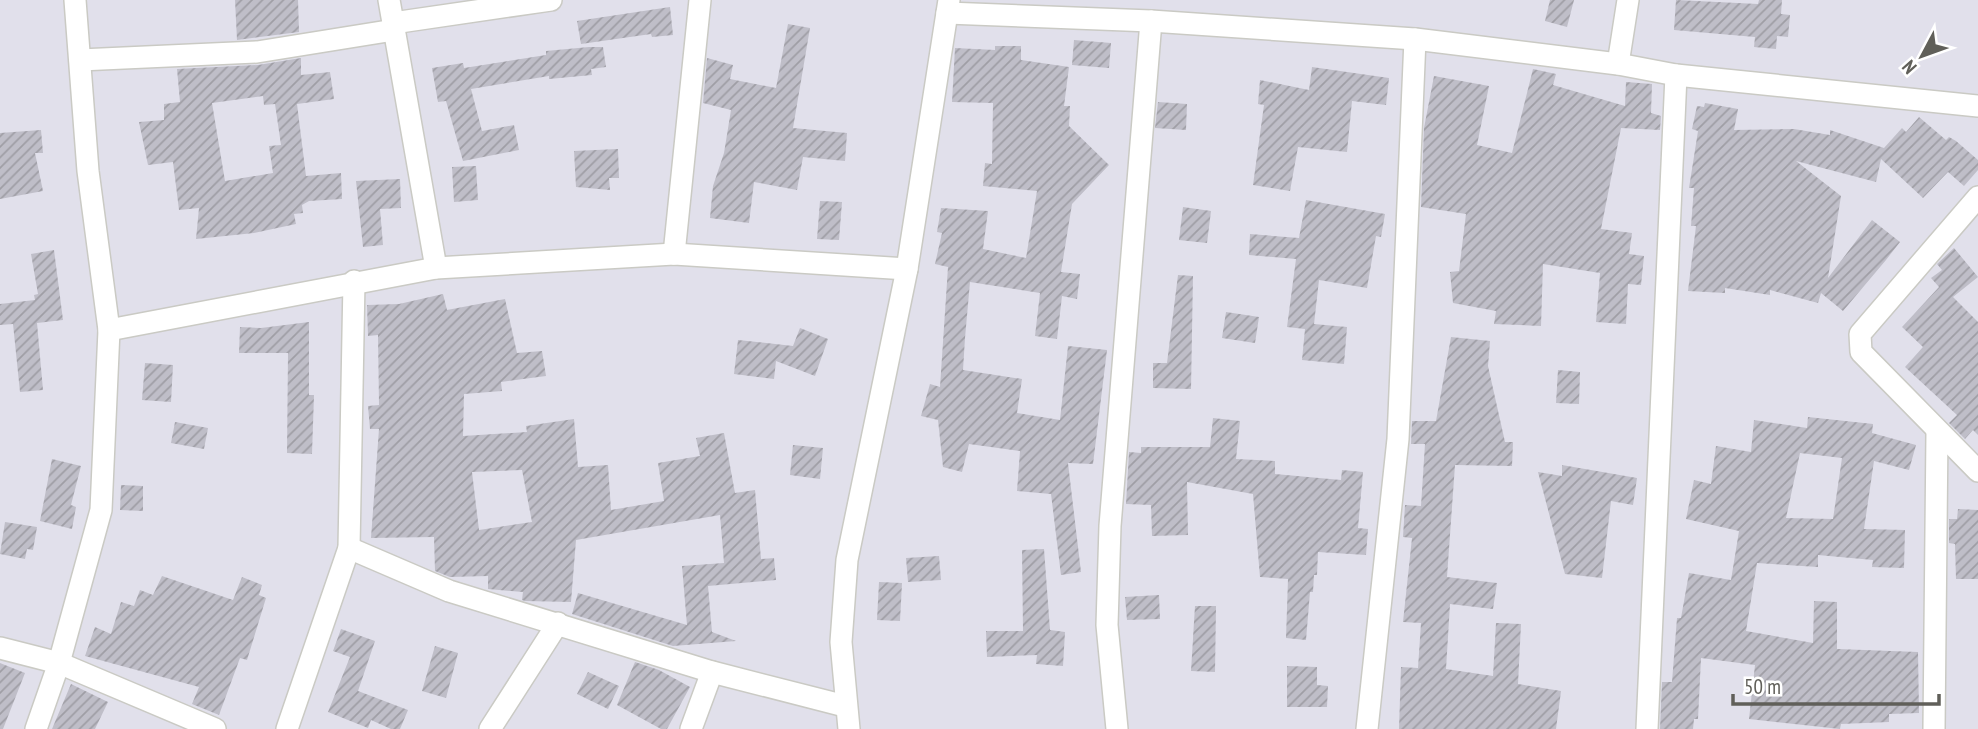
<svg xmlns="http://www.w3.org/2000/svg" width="1978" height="729" font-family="'PT Sans Narrow',sans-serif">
	<defs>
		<pattern id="building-hatch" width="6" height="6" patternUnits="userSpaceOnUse" patternTransform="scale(1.75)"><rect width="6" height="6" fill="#bfbec8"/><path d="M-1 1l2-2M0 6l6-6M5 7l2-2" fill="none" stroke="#9f9ea5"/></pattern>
	</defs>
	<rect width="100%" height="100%" fill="#e1e0eb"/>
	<!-- building -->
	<g fill="url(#building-hatch)" fill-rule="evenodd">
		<polygon points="235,0 298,0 299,32 237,40"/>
		<polygon points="1550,0 1574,0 1567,27 1545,21"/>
		<polygon points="1676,0 1758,4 1759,0 1782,0 1781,14 1790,15 1788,37 1777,36 1776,49 1754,47 1755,37 1674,30"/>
		<polygon points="670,7 673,35 652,37 651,34 581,44 577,21"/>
		<polygon points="788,24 810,28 793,128 847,133 845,161 803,157 797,190 754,182 749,223 710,218 713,186 724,153 731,110 703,103 707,58 733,65 730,79 776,88"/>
		<polygon points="1074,40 1111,43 1109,68 1072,65"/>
		<polygon points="995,46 1021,46 1021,60 1069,67 1064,106 1070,106 1069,126 1109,165 1072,204 1061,272 1080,274 1077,299 1062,296 1057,339 1035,336 1040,293 970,282 965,338 963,370 1022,379 1017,413 1060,420 1068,346 1107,350 1093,464 1068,463 1081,572 1061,575 1051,494 1017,491 1020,451 969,444 962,472 943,467 938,420 921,416 930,384 940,387 948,267 935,264 942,233 937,232 941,208 988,211 983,249 1026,258 1037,191 983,186 985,163 992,164 993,103 952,102 955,48 995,50"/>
		<polygon points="589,47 603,47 606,67 591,69 592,75 549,79 549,76 471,89 482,131 514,125 519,150 463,161 446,101 438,102 432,68 463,63 464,68 546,55 546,51"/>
		<path d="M301 58V75L330 72 334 99 297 104 306 176 341 173 342 199 309 201 302 205 303 213 294 214 296 224 254 233 196 239 199 208 179 210 173 162 148 165 139 122 164 120V104L180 102 177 69 258 65ZM263 96 264 105 275 104 281 145 269 146 273 173 225 181 212 103Z"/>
		<polygon points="1312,67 1389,78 1386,105 1352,101 1347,152 1298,147 1290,191 1253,185 1264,105 1258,104 1260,80 1309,90"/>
		<polygon points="1533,69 1556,74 1553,85 1625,106 1626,82 1652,84 1651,113 1661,116 1660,130 1621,128 1601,229 1632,233 1629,254 1644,256 1641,285 1628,284 1626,324 1596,322 1600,273 1543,264 1541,326 1494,324 1496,311 1453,303 1450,272 1459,271 1466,214 1421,207 1424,128 1434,76 1489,86 1477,145 1512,153"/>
		<polygon points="1158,102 1187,104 1186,130 1155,128"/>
		<polygon points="1705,103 1738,109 1734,130 1794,129 1830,135 1830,130 1884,148 1902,128 1906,132 1919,117 1946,140 1949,137 1956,141 1978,160 1978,170 1964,186 1948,172 1923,198 1881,159 1876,182 1796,161 1841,196 1828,278 1872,220 1900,242 1886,260 1843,311 1821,293 1818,303 1770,290 1770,295 1725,288 1725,293 1688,291 1696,226 1691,226 1694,188 1689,188 1698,131 1692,129 1697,106 1704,107"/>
		<polygon points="41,130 43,153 35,153 43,191 0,199 0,133"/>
		<polygon points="618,149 619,178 609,178 610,190 576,187 574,151"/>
		<polygon points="476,166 478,200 454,202 452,167"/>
		<polygon points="400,179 401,208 380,209 383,245 363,247 356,181"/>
		<polygon points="1306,200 1385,214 1381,237 1376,236 1367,288 1319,280 1314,324 1347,327 1344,364 1302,360 1305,329 1287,327 1296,259 1249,255 1250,234 1299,238"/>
		<polygon points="820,201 842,202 839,240 817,239"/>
		<polygon points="1183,207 1211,211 1207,243 1179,240"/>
		<polygon points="1954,248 1978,277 1953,297 1978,322 1978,435 1973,430 1965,439 1949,423 1957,415 1905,367 1923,347 1902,327 1939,287 1931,278 1942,270 1937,264"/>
		<polygon points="54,250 63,320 37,323 43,390 20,392 13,324 0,325 0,304 35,300 34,295 38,294 31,254"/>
		<polygon points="1178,275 1193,276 1191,389 1153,388 1153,363 1167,363"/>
		<path d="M443 294 447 310 505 299 517 353 542 351 546 376 501 382 502 391 464 394 463 436 527 432 526 426 574 419 578 467 608 465 611 510 664 501 658 463 700 456 696 438 724 433 735 493 755 490 761 559 774 558 776 580 708 586 712 632 736 641 673 646 572 614 578 593 687 625 682 566 724 563 720 515 576 540 571 602 525 601 522 600 523 592 488 589V576L450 577 435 571 434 537 371 538 379 429H370L368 406 379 405 378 335 368 336 367 305 399 304ZM522 470 532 522 479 530 472 472Z"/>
		<polygon points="1226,312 1259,317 1255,343 1222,338"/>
		<polygon points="309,322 309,395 314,395 312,454 287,453 288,353 239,353 240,327 261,328"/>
		<polygon points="800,328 828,339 815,376 776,361 774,379 734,374 738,340 793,346"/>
		<polygon points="1451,337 1490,341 1488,366 1505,442 1513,442 1512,466 1455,465 1447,577 1497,583 1493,609 1450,604 1446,669 1493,676 1496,623 1521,624 1518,684 1561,691 1556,729 1399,729 1401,667 1418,668 1421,623 1403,622 1412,538 1403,537 1405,505 1421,506 1425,444 1411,444 1412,421 1436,421"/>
		<polygon points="145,363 173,365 171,402 142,400"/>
		<polygon points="1558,370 1580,372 1579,404 1556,403"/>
		<path d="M1808 417 1873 424 1872 433 1916 445 1909 470 1874 461 1864 529 1905 530 1904 568 1872 567 1873 560 1818 555V567L1757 563 1746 631 1813 643 1814 601 1837 602V649L1918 652 1919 713 1889 714V722L1841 724 1840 729 1749 719 1755 665 1701 658 1698 719H1694L1693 729H1660L1662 682H1672L1677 618H1681L1689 573 1731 580 1739 531 1686 519 1694 480 1711 484 1716 446 1751 452 1754 420 1807 428ZM1800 453 1842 458 1833 519 1786 518Z"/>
		<polygon points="1213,418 1240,421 1236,459 1275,461 1275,474 1341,480 1342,470 1363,472 1358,528 1368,529 1366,555 1318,552 1317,575 1314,575 1313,592 1310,592 1306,640 1286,638 1288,579 1260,577 1253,494 1187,482 1188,535 1152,536 1151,505 1126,504 1129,452 1141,453 1141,447 1210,447"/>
		<polygon points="175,422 208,428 204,449 171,443"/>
		<polygon points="793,445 823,448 820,479 790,475"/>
		<polygon points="52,459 81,466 71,505 76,507 72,529 40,521"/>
		<polygon points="1562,465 1637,478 1633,505 1611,501 1602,578 1565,574 1538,472 1562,476"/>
		<polygon points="121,485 143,486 143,511 120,510"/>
		<polygon points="1958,509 1978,510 1978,579 1956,579 1955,544 1949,543 1949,519 1957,519"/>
		<polygon points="5,522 37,527 33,550 27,549 25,559 0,554"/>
		<polygon points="1044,549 1050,630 1065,632 1063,666 1036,664 1037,655 987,657 986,631 1023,631 1022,550"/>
		<polygon points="939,556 941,580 908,582 906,558"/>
		<polygon points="162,576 233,600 242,577 262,585 259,595 266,598 247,660 240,658 219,715 192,704 199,687 85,656 95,627 111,634 121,602 134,606 140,590 153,595"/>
		<polygon points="879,582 902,583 900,621 877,620"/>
		<polygon points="1159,595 1160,619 1127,620 1125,597"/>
		<polygon points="1195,606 1216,606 1215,672 1191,671"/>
		<polygon points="341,629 375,641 358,691 408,710 400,729 391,729 371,720 368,728 328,712 350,657 333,651"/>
		<polygon points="435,646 458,653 446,698 422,691"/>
		<polygon points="635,662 659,670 690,687 667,729 661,729 617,705"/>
		<polygon points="0,663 25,673 3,729 0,729"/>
		<polygon points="1287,666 1317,667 1317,685 1328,686 1327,707 1287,707"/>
		<polygon points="588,672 619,686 608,709 577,694"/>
		<polygon points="71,684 108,702 95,729 52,729"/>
	</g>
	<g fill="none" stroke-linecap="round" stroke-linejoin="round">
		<defs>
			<g id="minor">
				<polyline points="389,0 436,268"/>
				<polyline points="947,13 1151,21 1415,39 1618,64 1676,75 1978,106"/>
				<polyline points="393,23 551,0"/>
				<polyline points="80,60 257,52 394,30"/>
				<polyline points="1618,64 1628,0"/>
				<polyline points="1978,197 1860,334 1861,352 1978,471"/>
				<polyline points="674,254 700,0"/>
				<polyline points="109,330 436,268 674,254 907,269"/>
				<polyline points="349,548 449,591 712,672 845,706"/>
				<polyline points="0,648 59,663 215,729"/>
				<polyline points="36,729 59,663 101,510 109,330 88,171 75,0"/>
				<polyline points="287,729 349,548 354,281"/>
				<polyline points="490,729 558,623"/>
				<polyline points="691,729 712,672"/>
				<polyline points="849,729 841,642 847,560 907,269 949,0"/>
				<polyline points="1117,729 1107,625 1110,526 1151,21"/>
				<polyline points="1367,729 1398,439 1415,39"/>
				<polyline points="1647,729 1676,75"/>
				<polyline points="1934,729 1937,432"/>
			</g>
		</defs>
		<!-- minor casing -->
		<use href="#minor" stroke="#cacac4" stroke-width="24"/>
		<!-- minor -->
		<use href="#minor" stroke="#fff" stroke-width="21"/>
	</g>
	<!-- north arrow -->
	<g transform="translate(1922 56) rotate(229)" stroke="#ffffff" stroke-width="5" paint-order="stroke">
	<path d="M0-5L12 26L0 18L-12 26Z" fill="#605f59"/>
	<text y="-10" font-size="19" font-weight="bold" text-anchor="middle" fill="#605f59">N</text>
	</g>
	<!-- scale -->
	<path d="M1733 694v10h206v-10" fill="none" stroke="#605f59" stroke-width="3.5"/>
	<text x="1744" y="694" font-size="21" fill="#605f59" stroke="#ffffff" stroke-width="5" paint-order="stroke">50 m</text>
</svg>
